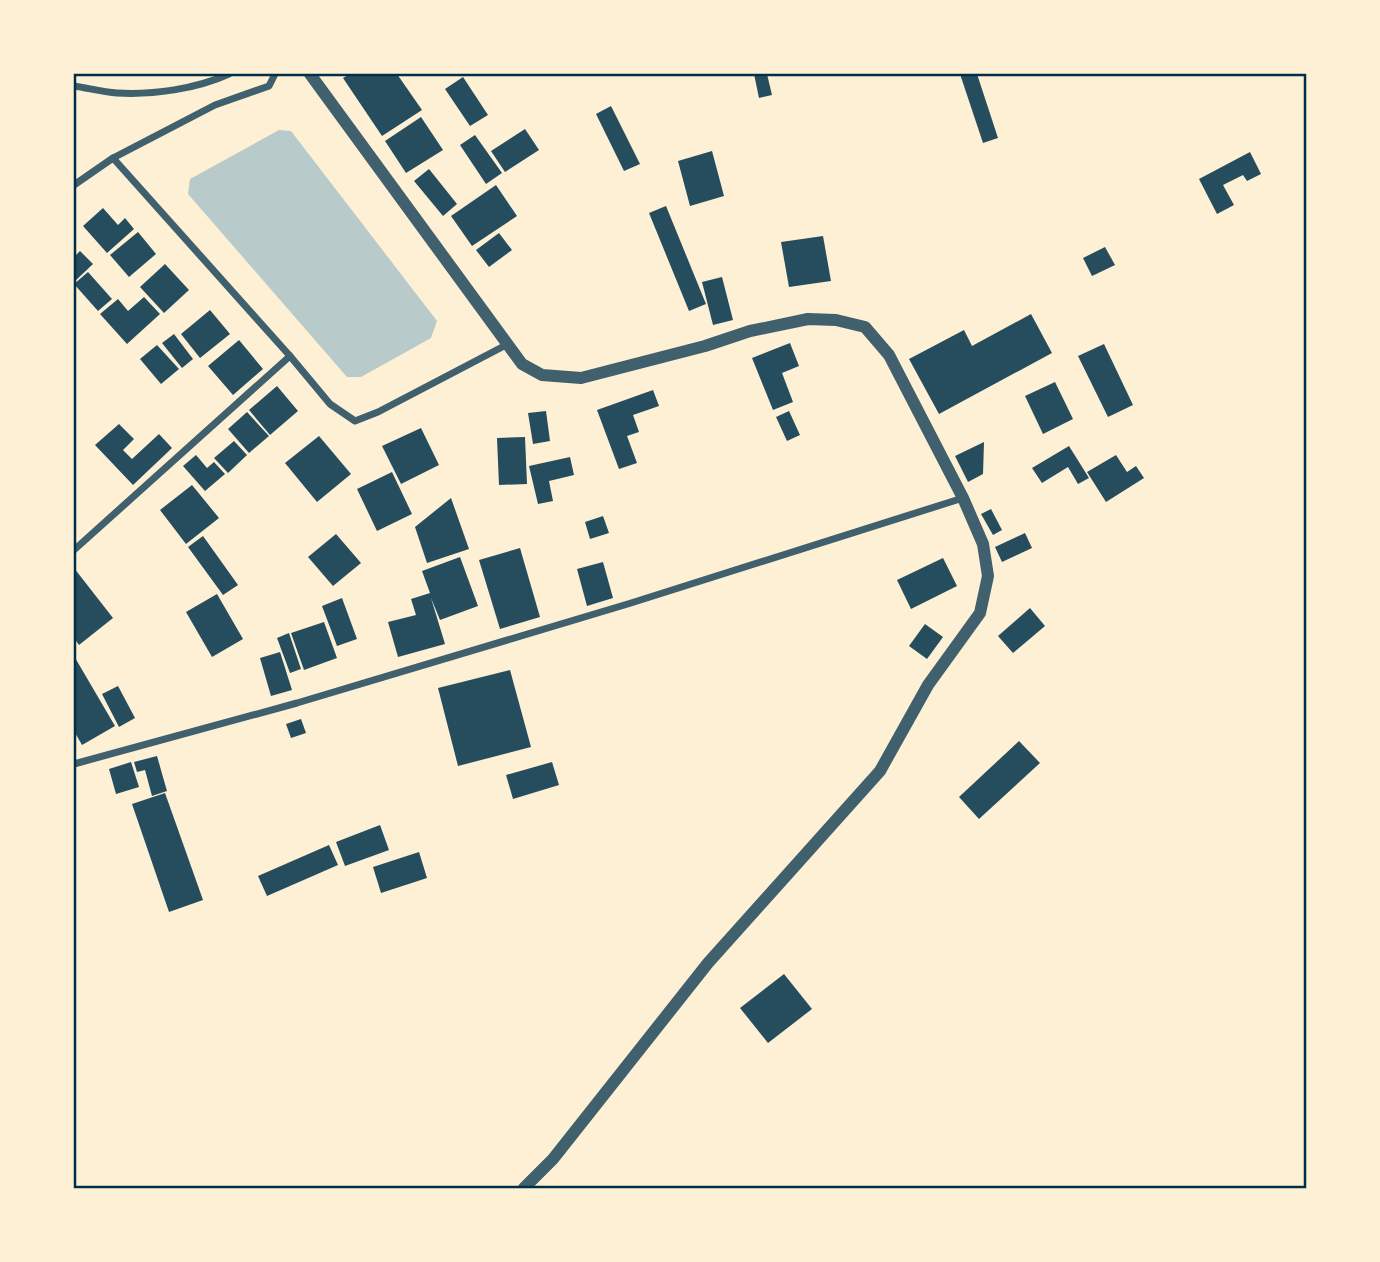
<svg xmlns="http://www.w3.org/2000/svg" width="1380" height="1262" font-family="Manrope,sans-serif">
	<rect width="100%" height="100%" fill="#fdf0d5"/>
	<!-- green -->
	<polygon fill="#b9caca" points="279,130 291,131 437,321 431,338 361,377 347,377 188,194 190,179"/>
	<!-- building -->
	<g fill="#264d5e">
		<polygon points="350,74 397,74 422,110 382,136 343,78"/>
		<polygon points="754,74 767,74 772,95 759,98"/>
		<polygon points="960,74 977,74 998,138 983,143"/>
		<polygon points="463,77 488,115 470,126 445,89"/>
		<polygon points="611,106 640,164 624,171 596,114"/>
		<polygon points="421,117 443,150 406,173 385,141"/>
		<polygon points="525,129 539,150 505,172 491,151"/>
		<polygon points="475,135 502,173 486,184 460,145"/>
		<polygon points="712,151 724,196 690,206 678,161"/>
		<polygon points="1250,152 1261,174 1247,181 1243,175 1223,185 1234,205 1217,214 1199,179"/>
		<polygon points="429,169 457,204 443,216 414,181"/>
		<polygon points="496,185 517,216 472,246 451,216"/>
		<polygon points="666,206 706,304 689,311 649,213"/>
		<polygon points="103,208 118,225 125,218 134,229 107,253 83,226"/>
		<polygon points="138,232 156,254 129,277 110,255"/>
		<polygon points="499,233 512,250 489,267 476,250"/>
		<polygon points="823,236 831,281 789,287 781,242"/>
		<polygon points="1105,247 1115,265 1092,276 1083,258"/>
		<polygon points="80,251 93,264 74,282 74,257"/>
		<polygon points="165,264 189,290 164,313 140,287"/>
		<polygon points="88,272 112,299 98,311 74,284"/>
		<polygon points="722,277 733,320 713,325 702,282"/>
		<polygon points="144,297 160,314 127,344 100,314 118,299 128,311"/>
		<polygon points="210,310 230,334 200,358 181,334"/>
		<polygon points="1031,314 1052,353 939,414 909,359 964,330 972,346"/>
		<polygon points="174,334 193,359 182,368 162,343"/>
		<polygon points="239,340 263,369 233,395 208,366"/>
		<polygon points="790,343 799,366 782,373 793,402 773,410 752,358"/>
		<polygon points="1104,344 1133,405 1108,417 1078,356"/>
		<polygon points="157,345 179,369 161,384 140,359"/>
		<polygon points="1055,382 1073,419 1043,434 1025,396"/>
		<polygon points="277,386 298,411 270,435 249,410"/>
		<polygon points="653,390 659,406 633,415 639,432 627,436 637,463 619,469 597,410"/>
		<polygon points="546,411 550,441 533,444 528,413"/>
		<polygon points="789,411 800,435 787,441 776,417"/>
		<polygon points="247,412 269,436 249,453 228,429"/>
		<polygon points="119,424 134,439 123,450 132,459 159,434 172,448 133,485 95,445"/>
		<polygon points="421,428 439,465 401,484 382,446"/>
		<polygon points="319,436 351,474 317,502 285,463"/>
		<polygon points="525,437 527,484 499,485 497,438"/>
		<polygon points="234,441 247,455 228,473 214,458"/>
		<polygon points="984,442 983,474 968,482 955,456"/>
		<polygon points="1069,446 1089,478 1078,484 1068,467 1042,483 1032,468"/>
		<polygon points="196,455 207,468 214,462 225,474 205,491 183,466"/>
		<polygon points="1116,455 1127,472 1136,466 1144,478 1106,502 1087,472"/>
		<polygon points="570,457 574,475 549,481 553,501 538,504 529,466"/>
		<polygon points="392,472 412,514 377,531 357,489"/>
		<polygon points="192,485 219,518 186,544 160,510"/>
		<polygon points="451,498 469,549 427,563 415,527"/>
		<polygon points="991,509 1002,530 993,535 981,514"/>
		<polygon points="603,516 609,533 590,539 585,522"/>
		<polygon points="1025,533 1032,548 1002,562 995,547"/>
		<polygon points="336,534 361,563 333,586 308,557"/>
		<polygon points="203,536 238,585 223,595 188,547"/>
		<polygon points="520,548 540,617 500,629 479,560"/>
		<polygon points="460,557 478,606 440,620 431,598 445,644 398,657 388,622 416,615 411,599 430,593 422,571"/>
		<polygon points="943,558 957,586 911,609 897,580"/>
		<polygon points="603,562 613,598 587,606 577,569"/>
		<polygon points="74,568 113,618 79,645 74,638"/>
		<polygon points="217,594 243,639 212,657 186,612"/>
		<polygon points="342,598 357,639 337,646 322,606"/>
		<polygon points="1030,608 1045,626 1013,653 998,636"/>
		<polygon points="324,622 337,658 304,670 291,633"/>
		<polygon points="925,624 943,637 927,659 909,646"/>
		<polygon points="289,633 301,669 290,673 277,638"/>
		<polygon points="280,652 292,690 271,696 260,658"/>
		<polygon points="74,656 115,726 82,745 74,731"/>
		<polygon points="510,670 531,747 458,766 438,688"/>
		<polygon points="118,686 135,718 119,727 102,694"/>
		<polygon points="301,719 306,733 291,738 286,724"/>
		<polygon points="1019,741 1040,763 979,819 959,797"/>
		<polygon points="157,756 167,791 152,796 145,770 137,772 134,762"/>
		<polygon points="131,762 139,787 116,794 109,769"/>
		<polygon points="552,762 559,785 513,799 506,775"/>
		<polygon points="165,793 203,900 169,912 132,804"/>
		<polygon points="380,825 389,850 345,866 336,842"/>
		<polygon points="329,845 338,865 267,896 258,876"/>
		<polygon points="419,852 427,878 381,893 373,867"/>
		<polygon points="784,974 812,1009 768,1043 740,1008"/>
	</g>
	<g fill="none" stroke-linecap="round" stroke-linejoin="round">
		<!-- minor -->
		<g stroke="#3f606c" stroke-width="7">
			<path d="M74 86C88 88 102 92 117 93 153 95 196 89 229 74"/>
			<polyline points="113,158 290,356 330,404 355,421 378,412 508,344"/>
			<polyline points="74,185 113,158 215,105 269,86 275,74"/>
			<polyline points="74,550 290,356"/>
			<polyline points="74,764 297,703 631,603 963,498"/>
		</g>
		<!-- tertiary -->
		<polyline stroke="#3f606c" stroke-width="12" points="310,74 522,364 542,375 581,378 705,346 750,331 808,319 836,320 865,327 889,355 963,498 983,544 988,576 980,613 928,685 880,771 708,963 553,1159 524,1188"/>
	</g>
	<!-- border -->
	<rect width="1380" height="1262" fill="none" stroke="#fdf0d5" stroke-width="150"/>
	<rect x="75" y="75" width="1230" height="1112" fill="none" stroke="#003049" stroke-width="2.5"/>
</svg>
